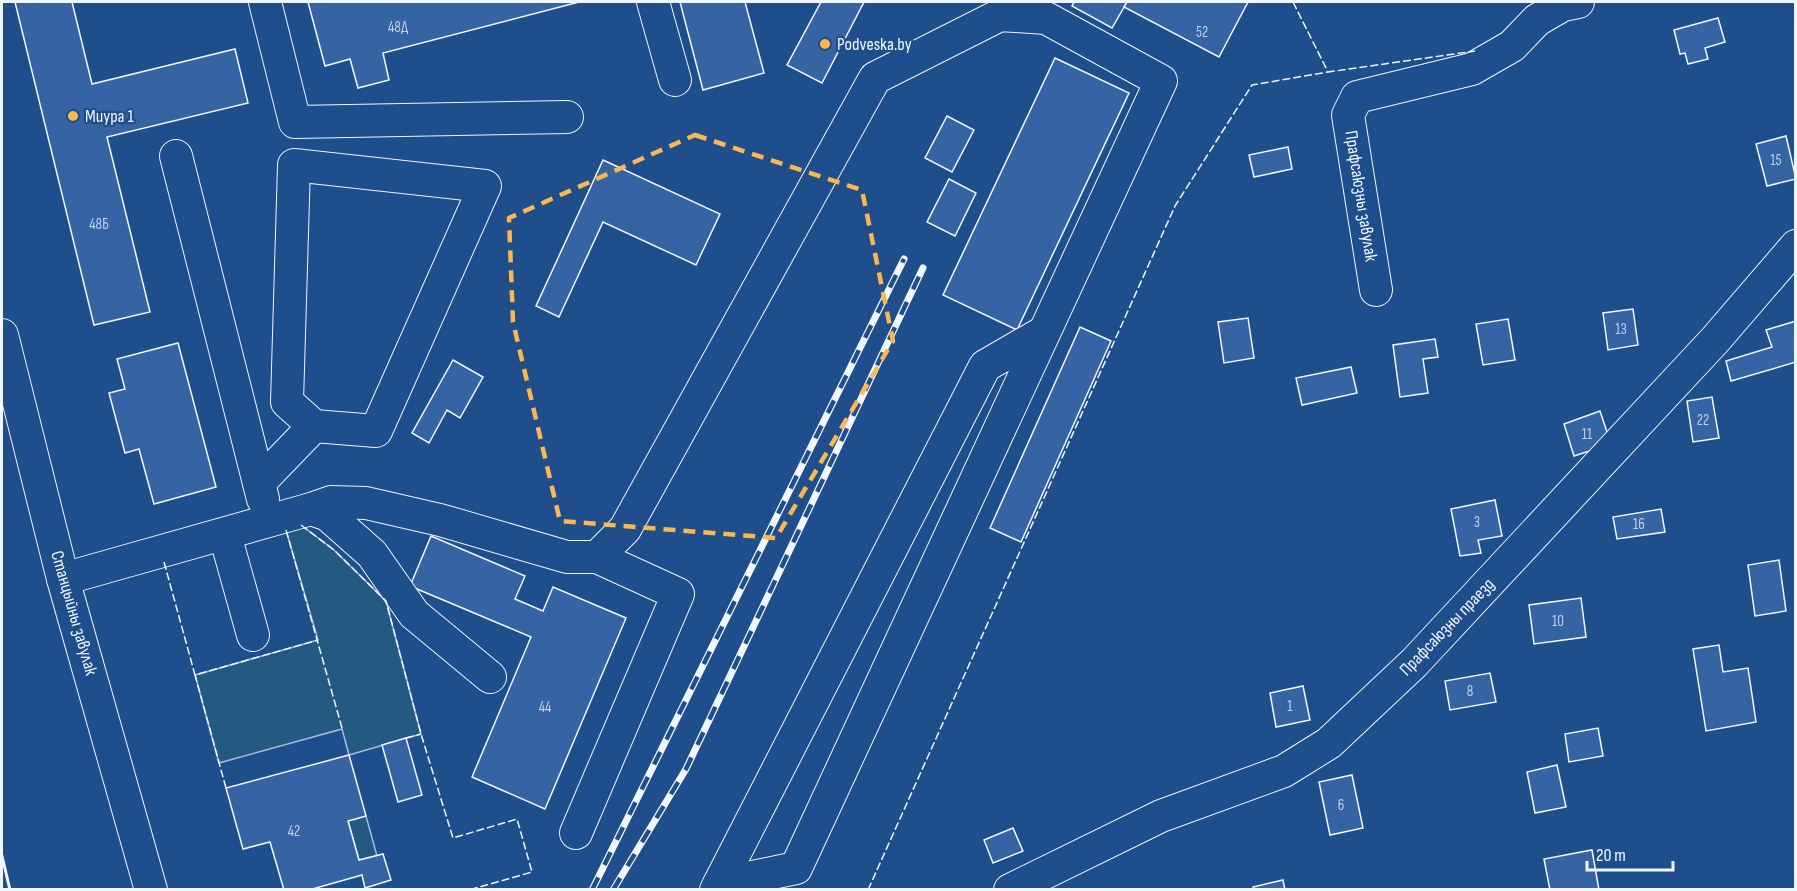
<svg xmlns="http://www.w3.org/2000/svg" width="1797" height="891" font-family="'Sofia Sans Condensed',sans-serif">
	<rect width="100%" height="100%" fill="#1f4e8c"/>
	<!-- green -->
	<g fill="#245a82" stroke="#a8bbd7" stroke-width="1.5">
		<polygon points="280,509 334,550 386,601 421,734 349,755 342,729 219,763 195,675 318,640"/>
		<polygon points="366,816 377,856 359,860 348,821"/>
	</g>
	<!-- building -->
	<g fill="#3563a3" stroke="#f2f6ff" stroke-width="1.5">
		<polygon points="15,2 72,2 92,84 235,49 248,103 107,137 150,312 94,325"/>
		<polygon points="308,2 579,2 383,53 389,80 358,88 350,59 325,66"/>
		<polygon points="680,2 745,2 764,73 703,90"/>
		<polygon points="821,2 864,2 822,83 787,65"/>
		<polygon points="1074,2 1127,2 1112,28 1072,6"/>
		<polygon points="1127,2 1248,2 1219,57 1124,7"/>
		<polygon points="1718,18 1725,42 1705,48 1708,59 1688,64 1685,53 1680,54 1674,30"/>
		<polygon points="1055,58 1129,93 1017,330 943,295"/>
		<polygon points="947,116 974,130 952,172 925,158"/>
		<polygon points="1786,136 1796,179 1767,186 1756,144"/>
		<polygon points="1288,147 1292,169 1254,177 1249,155"/>
		<polygon points="603,160 720,214 696,265 603,222 559,317 536,306"/>
		<polygon points="949,179 976,193 955,236 927,222"/>
		<polygon points="1633,309 1638,345 1608,350 1603,313"/>
		<polygon points="1248,318 1254,358 1224,363 1218,322"/>
		<polygon points="1508,319 1515,360 1483,365 1476,324"/>
		<polygon points="1796,321 1796,362 1731,381 1726,361 1772,347 1766,330"/>
		<polygon points="1080,327 1111,341 1021,542 990,528"/>
		<polygon points="1435,339 1438,357 1423,359 1428,393 1400,397 1393,345"/>
		<polygon points="178,343 216,487 154,504 139,449 125,453 109,393 125,389 117,359"/>
		<polygon points="453,360 483,377 460,418 447,410 429,443 412,433"/>
		<polygon points="1351,367 1357,393 1302,405 1296,378"/>
		<polygon points="1712,397 1719,438 1693,442 1687,401"/>
		<polygon points="1600,411 1611,444 1574,456 1564,424"/>
		<polygon points="1495,500 1502,536 1478,540 1481,553 1460,556 1451,509"/>
		<polygon points="1661,509 1665,532 1617,539 1613,517"/>
		<polygon points="431,536 525,576 515,599 543,611 553,587 626,618 545,809 472,777 531,637 410,586"/>
		<polygon points="1779,560 1786,611 1755,616 1748,565"/>
		<polygon points="1581,598 1586,637 1534,644 1529,605"/>
		<polygon points="1719,645 1723,672 1748,668 1756,722 1706,731 1693,649"/>
		<polygon points="1490,673 1496,702 1450,710 1445,681"/>
		<polygon points="1303,686 1310,720 1276,727 1270,693"/>
		<polygon points="1598,728 1603,756 1569,762 1565,734"/>
		<polygon points="406,738 422,795 398,802 382,745"/>
		<polygon points="349,755 366,816 348,821 359,860 383,854 391,880 365,888 362,875 309,890 284,890 270,842 243,849 226,788"/>
		<polygon points="1557,765 1566,807 1535,813 1527,772"/>
		<polygon points="1352,775 1363,828 1330,835 1319,782"/>
		<polygon points="1013,828 1023,851 993,863 984,840"/>
		<polygon points="1592,850 1599,890 1550,890 1544,859"/>
		<polygon points="1283,880 1285,890 1254,890 1253,887"/>
	</g>
	<g fill="none" stroke-linecap="round" stroke-linejoin="round">
		<defs>
			<g id="minor">
				<polyline points="265,2 295,122 567,117"/>
				<polyline points="653,2 675,80"/>
				<polyline points="176,156 263,499"/>
				<polyline points="1376,290 1348,115 1357,97 1472,69 1512,46 1537,20 1563,5 1578,2"/>
				<polyline points="2,335 63,579 151,890"/>
				<polyline points="259,483 314,426 376,431 485,186 294,165 287,402 314,426"/>
				<polyline points="311,509 331,502 366,503 440,520 567,557 597,557 625,529 875,78 1000,15 1046,18 1161,81 796,868 719,884 716,890"/>
				<polyline points="225,535 253,635"/>
				<polyline points="63,579 311,509 328,515 372,554 414,614 490,677"/>
				<polyline points="576,833 678,594 597,557"/>
				<polyline points="719,884 985,366 1044,332"/>
				<polyline points="1010,890 1161,816 1284,771 1329,743 1414,663 1715,340 1796,246"/>
			</g>
		</defs>
		<!-- minor casing -->
		<use href="#minor" stroke="#f2f6ff" stroke-width="34"/>
		<!-- minor -->
		<use href="#minor" stroke="#1f4e8c" stroke-width="32"/>
		<defs>
			<g id="rail">
				<polyline points="592,890 904,259"/>
				<polyline points="613,890 686,769 923,268"/>
			</g>
		</defs>
		<!-- rail casing -->
		<use href="#rail" stroke="#f2f6ff" stroke-width="7"/>
		<!-- rail -->
		<use href="#rail" stroke="#1f4e8c" stroke-width="4.5" stroke-dasharray="14" stroke-linecap="butt"/>
		<!-- fence -->
		<g stroke="#f2f6ff" stroke-width="1.5" stroke-dasharray="8 3" stroke-linecap="butt">
			<polyline points="1293,2 1328,72 1475,51"/>
			<polyline points="301,525 334,550 386,601 421,734 453,838 517,819 532,872 469,890"/>
			<polyline points="286,530 342,728"/>
			<polyline points="164,562 195,675"/>
			<polyline points="406,738 421,734"/>
			<polyline points="226,788 195,675 318,640"/>
			<polyline points="868,890 1175,206 1252,85 1328,72"/>
		</g>
		<!-- wall -->
		<polyline stroke="#f2f6ff" stroke-width="3" points="2,856 10,890"/>
	</g>
	<!-- marked area -->
	<path fill="none" stroke="#ffb74d" stroke-width="4.5" stroke-dasharray="12 8" stroke-linejoin="round" d="M695 135 862 190 893 341 776 538 560 521 513 322 509 218Z"/>
	<!-- markers -->
	<g fill="#ffb74d" stroke="#1f4e8c" stroke-width="2">
		<circle cx="825" cy="44" r="6"/>
		<circle cx="73" cy="116" r="6"/>
	</g>
	<g text-anchor="middle" dominant-baseline="central" stroke-width="4.5" stroke-linejoin="round" paint-order="stroke">
		<!-- number labels -->
		<g font-size="15" fill="#c3d1e8">
			<text x="398" y="27">48Д</text>
			<text x="1202" y="32">52</text>
			<text x="1776" y="160">15</text>
			<text x="99" y="224">48Б</text>
			<text x="1621" y="329">13</text>
			<text x="1703" y="420">22</text>
			<text x="1587" y="434">11</text>
			<text x="1477" y="522">3</text>
			<text x="1639" y="524">16</text>
			<text x="1558" y="621">10</text>
			<text x="1470" y="691">8</text>
			<text x="1290" y="706">1</text>
			<text x="545" y="707">44</text>
			<text x="1341" y="805">6</text>
			<text x="294" y="831">42</text>
		</g>
		<!-- poi labels -->
		<g font-size="18" fill="#f2f6ff" stroke="#1f4e8c" text-anchor="start">
			<text x="837" y="44">Podveska.by</text>
			<text x="85" y="116">Миура 1</text>
		</g>
		<!-- street labels -->
		<g font-size="18" fill="#f2f6ff" stroke="#1f4e8c">
			<text transform="translate(1361 196) rotate(81)">Прафсаюзны завулак</text>
			<text transform="translate(74 613) rotate(74)">Станцыйны завулак</text>
			<text transform="translate(1447 627) rotate(-46)">Прафсаюзны праезд</text>
		</g>
	</g>
	<!-- border -->
	<rect width="1797" height="891" fill="none" stroke="#f2f6ff" stroke-width="6"/>
	<!-- scale -->
	<path d="M1587 861v9h86v-9" fill="none" stroke="#f2f6ff" stroke-width="3"/>
	<text x="1596" y="861" font-size="18" fill="#f2f6ff" stroke="#1f4e8c" stroke-width="4.5" paint-order="stroke">20 m</text>
</svg>
